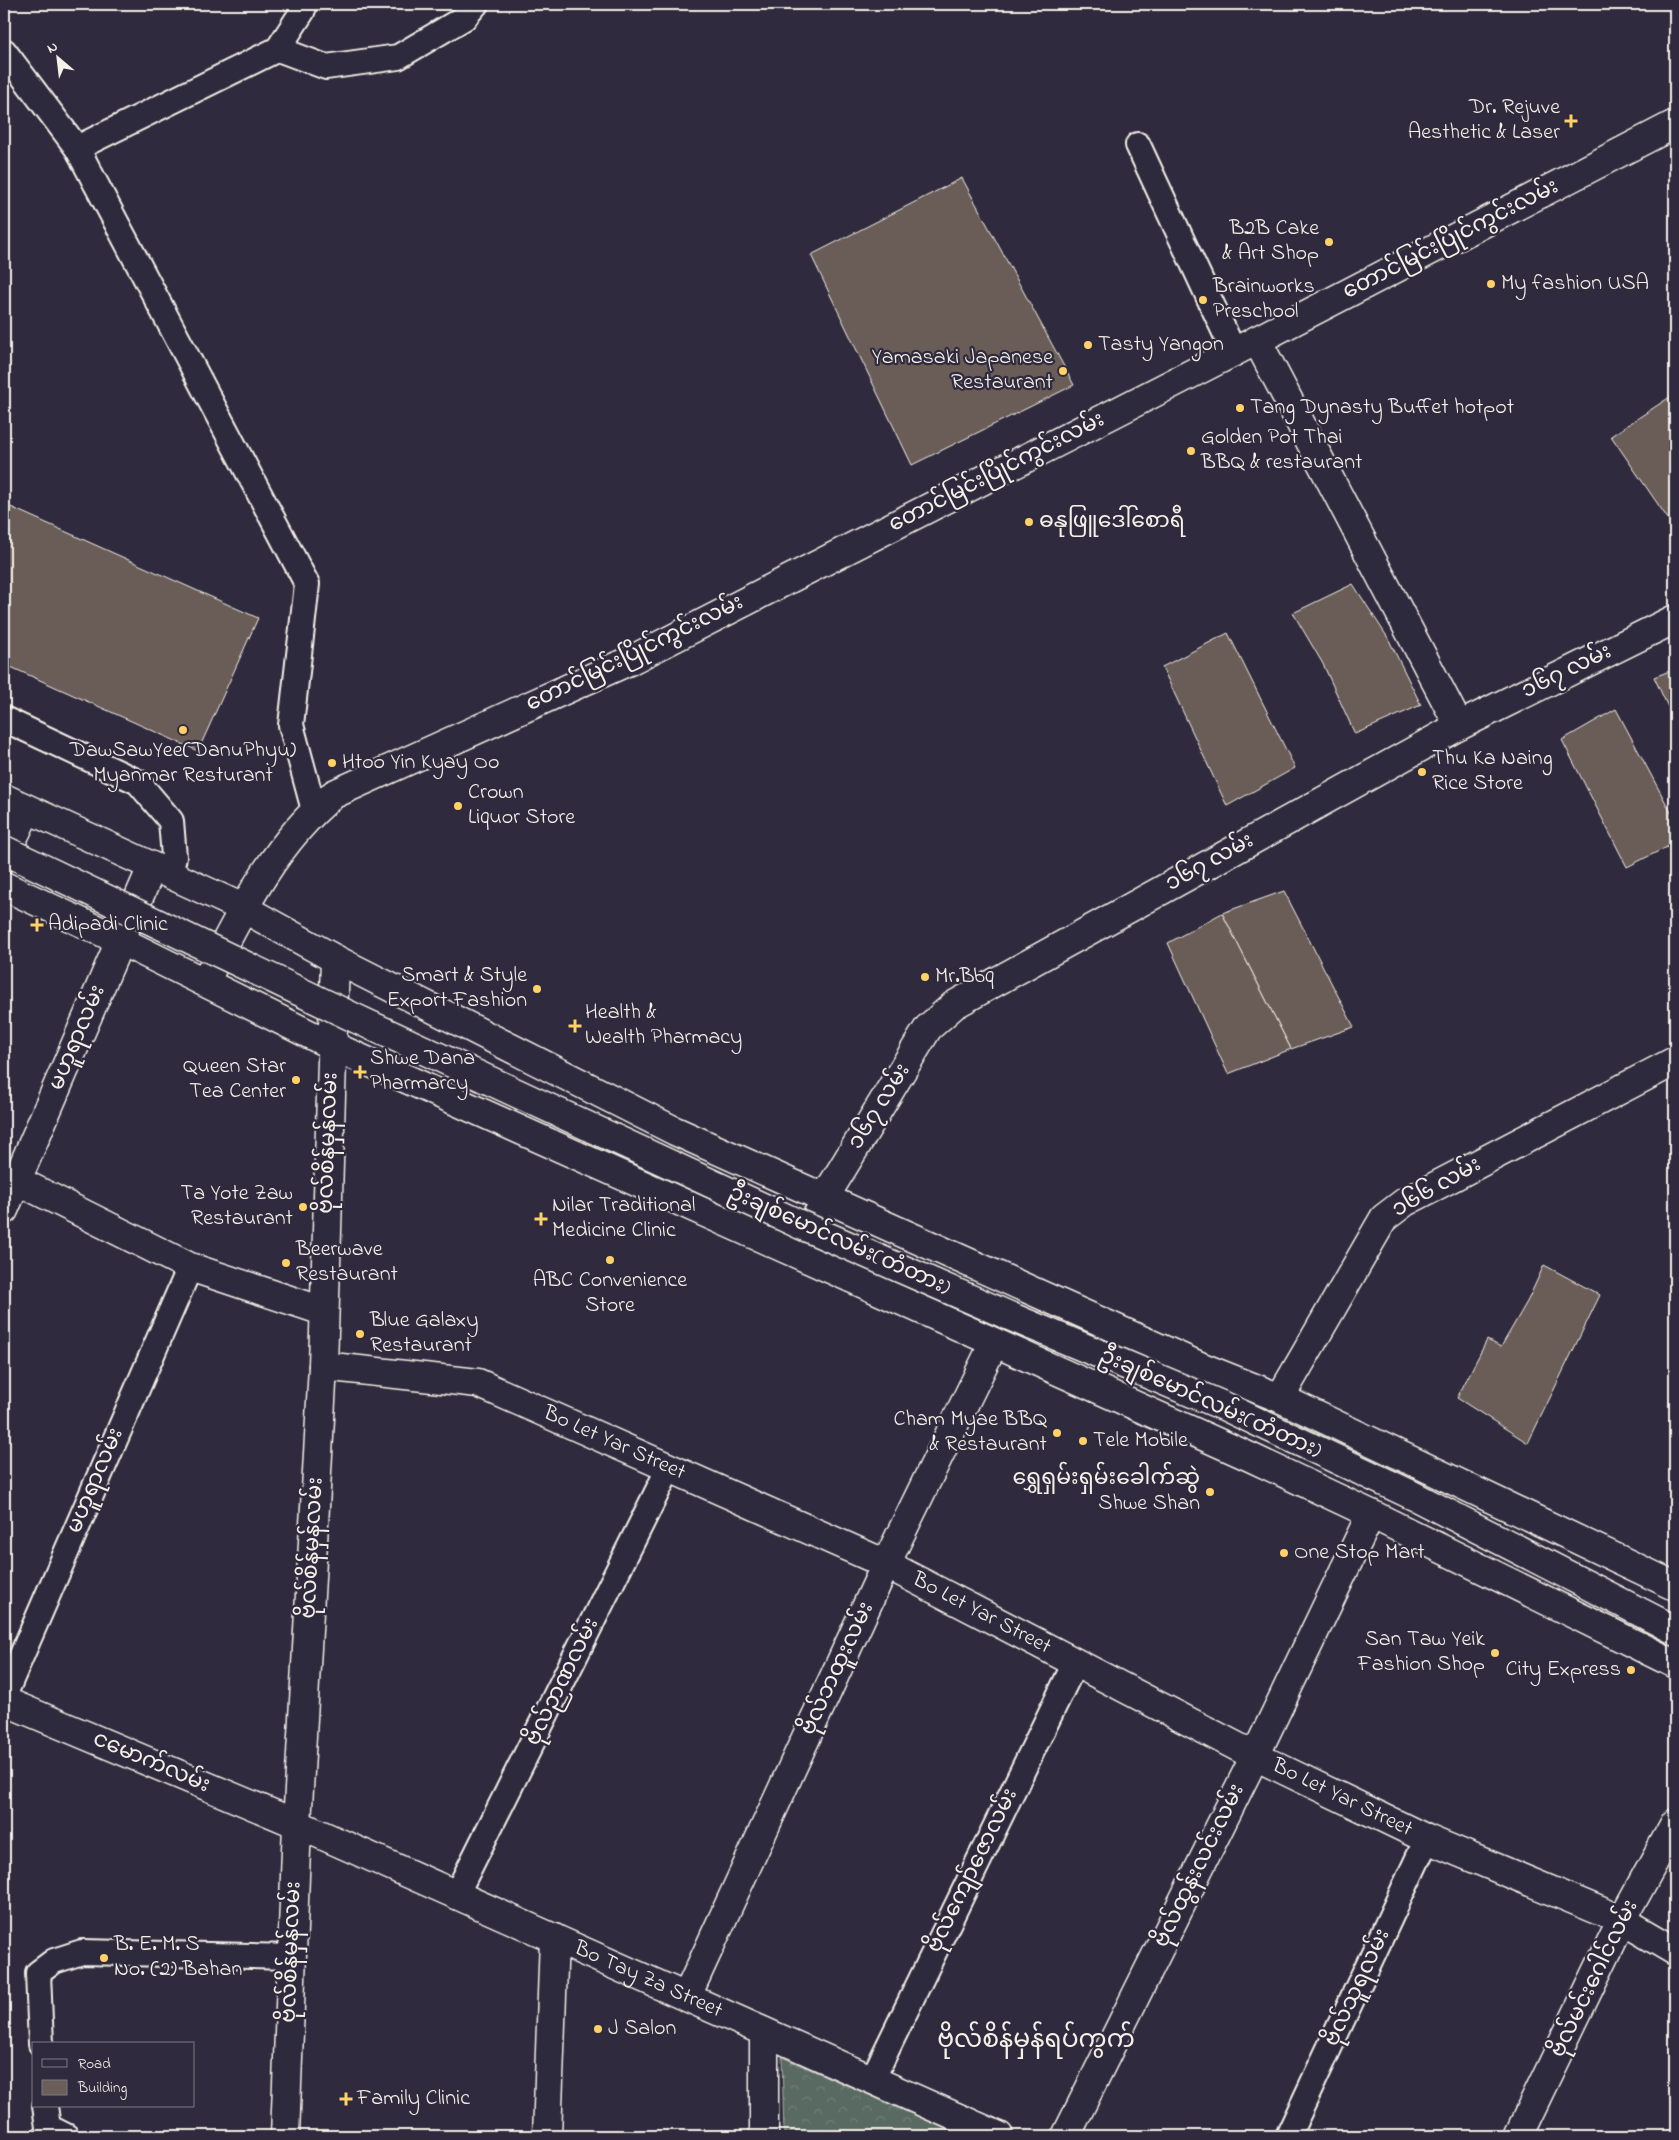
<svg xmlns="http://www.w3.org/2000/svg" width="1679" height="2140" font-family="'Indie Flower','Noto Sans Myanmar',sans-serif">
	<defs>
		<pattern id="forest-crowns" width="20" height="18" patternUnits="userSpaceOnUse" patternTransform="scale(1.25)"><rect width="20" height="18" fill="#596a62"/><path d="M2 6a3 3 0 1 1 6 0M12 15a3 3 0 1 1 6 0" fill="none" stroke="#718078"/></pattern>
	</defs>
	<rect width="100%" height="100%" fill="#2f2a3d"/>
	<filter id="ink" filterUnits="userSpaceOnUse"><feTurbulence type="fractalNoise" baseFrequency=".02" numOctaves="2"/><feDisplacementMap in="SourceGraphic" scale="10" xChannelSelector="R" yChannelSelector="G"/><feConvolveMatrix kernelMatrix="1 2 1 2 8 2 1 2 1" color-interpolation-filters="sRGB"/></filter>
	<g filter="url(#ink)">
		<!-- forest -->
		<polygon fill="url(#forest-crowns)" stroke="#a6aea5" points="782,2057 962,2136 784,2136"/>
		<!-- building -->
		<g fill="#6b5d59" stroke="#f4f1e8">
			<polygon points="962,178 1074,385 912,465 811,255"/>
			<polygon points="1673,395 1675,398 1675,529 1611,436"/>
			<polygon points="4,504 258,618 198,751 4,664"/>
			<polygon points="1353,584 1388,638 1421,705 1355,734 1323,664 1293,613"/>
			<polygon points="1228,633 1295,768 1227,806 1162,667"/>
			<polygon points="1675,669 1675,722 1654,677"/>
			<polygon points="1616,709 1675,820 1675,843 1627,867 1562,740"/>
			<polygon points="1284,891 1354,1027 1291,1049 1222,913"/>
			<polygon points="1222,913 1291,1049 1228,1074 1168,943"/>
			<polygon points="1544,1265 1600,1295 1528,1443 1457,1398 1487,1340 1501,1347 1528,1300"/>
		</g>
		<g fill="none" stroke-linecap="round" stroke-linejoin="round">
			<defs>
				<g id="lane">
					<polyline points="278,49 326,67 398,57 464,18 476,4"/>
					<polyline points="4,51 77,148 307,584 291,725 314,810"/>
					<polyline points="1138,145 1234,352"/>
					<polyline points="77,148 278,49 302,12 305,4"/>
					<polyline points="4,719 138,782 171,821 174,857 170,875"/>
					<polyline points="795,1253 825,1197"/>
					<polyline points="4,1696 190,1267"/>
					<polyline points="456,1895 669,1468"/>
					<polyline points="41,2044 38,1973 54,1961 82,1952 292,1957"/>
					<polyline points="872,2080 1075,1663"/>
					<polyline points="45,2106 48,2127 66,2136"/>
					<polyline points="1288,2136 1427,1839"/>
				</g>
				<g id="street">
					<polyline points="1257,340 1459,726"/>
					<path d="M205 982C240 914 274 843 334 794L631 660 1234 352 1675 124"/>
					<polyline points="4,1174 190,1267 323,1311"/>
					<polyline points="825,1197 928,1028 954,1005 1459,726 1675,619"/>
					<polyline points="4,1210 152,867"/>
					<path id="s1" d="M323 1366 478 1383 886 1564 1255 1756 1427 1839 1622 1920 1675 1951"/>
					<polyline points="1280,1398 1384,1218 1405,1202 1675,1061"/>
					<path id="s2" d="M4 1701 297 1824 999 2136"/>
					<polyline points="687,1996 886,1564 994,1343"/>
					<polyline points="764,2032 764,2136"/>
					<polyline points="547,2136 554,1938"/>
					<polyline points="1066,2136 1255,1756 1371,1514"/>
					<polyline points="1518,2136 1622,1920 1675,1823"/>
				</g>
				<g id="secondary">
					<polyline points="4,798 243,908 335,959 675,1131 1202,1367 1280,1398 1675,1586"/>
					<polyline points="4,858 27,809"/>
					<polyline points="4,886 119,940 333,1046 1250,1457 1371,1514 1675,1664"/>
				</g>
				<polyline id="primary" points="285,2136 297,1824 323,1366 335,959"/>
			</defs>
			<!-- lane casing -->
			<use href="#lane" stroke="#f4f1e8" stroke-width="28"/>
			<!-- street casing -->
			<use href="#street" stroke="#f4f1e8" stroke-width="31"/>
			<!-- secondary casing -->
			<use href="#secondary" stroke="#f4f1e8" stroke-width="31"/>
			<!-- primary casing -->
			<use href="#primary" stroke="#f4f1e8" stroke-width="31"/>
			<!-- lane -->
			<use href="#lane" stroke="#2f2a3d" stroke-width="24"/>
			<!-- street -->
			<use href="#street" stroke="#2f2a3d" stroke-width="28"/>
			<!-- secondary -->
			<use href="#secondary" stroke="#2f2a3d" stroke-width="28"/>
			<!-- primary -->
			<use href="#primary" stroke="#2f2a3d" stroke-width="28"/>
			<defs>
				<polyline id="primary-bridge" points="4,850 357,1019 801,1225 1021,1321 1226,1407 1414,1496 1675,1630"/>
			</defs>
			<!-- primary-bridge casing -->
			<use href="#primary-bridge" stroke="#f4f1e8" stroke-width="31" stroke-linecap="butt"/>
			<!-- primary-bridge -->
			<use href="#primary-bridge" stroke="#2f2a3d" stroke-width="28"/>
		</g>
	</g>
	<!-- markers -->
	<g fill="#ffd166" stroke="#2f2a3d" stroke-width="2">
		<path d="M1568.5 113.5h5v5h5v5h-5v5h-5v-5h-5v-5h5z"/>
		<circle cx="1329" cy="242" r="5"/>
		<circle cx="1491" cy="284" r="5"/>
		<circle cx="1203" cy="300" r="5"/>
		<circle cx="1088" cy="345" r="5"/>
		<circle cx="1063" cy="371" r="5"/>
		<circle cx="1240" cy="408" r="5"/>
		<circle cx="1191" cy="451" r="5"/>
		<circle cx="1029" cy="522" r="5"/>
		<circle cx="183" cy="730" r="5"/>
		<circle cx="332" cy="763" r="5"/>
		<circle cx="1422" cy="772" r="5"/>
		<circle cx="458" cy="806" r="5"/>
		<path d="M34.5 917.5h5v5h5v5h-5v5h-5v-5h-5v-5h5z"/>
		<circle cx="925" cy="977" r="5"/>
		<circle cx="537" cy="989" r="5"/>
		<path d="M572.5 1018.5h5v5h5v5h-5v5h-5v-5h-5v-5h5z"/>
		<path d="M357.5 1064.5h5v5h5v5h-5v5h-5v-5h-5v-5h5z"/>
		<circle cx="296" cy="1080" r="5"/>
		<circle cx="303" cy="1207" r="5"/>
		<path d="M538.5 1211.5h5v5h5v5h-5v5h-5v-5h-5v-5h5z"/>
		<circle cx="610" cy="1260" r="5"/>
		<circle cx="286" cy="1263" r="5"/>
		<circle cx="360" cy="1334" r="5"/>
		<circle cx="1057" cy="1433" r="5"/>
		<circle cx="1083" cy="1441" r="5"/>
		<circle cx="1210" cy="1492" r="5"/>
		<circle cx="1284" cy="1553" r="5"/>
		<circle cx="1495" cy="1653" r="5"/>
		<circle cx="1631" cy="1670" r="5"/>
		<circle cx="104" cy="1958" r="5"/>
		<circle cx="598" cy="2029" r="5"/>
		<path d="M343.5 2091.5h5v5h5v5h-5v5h-5v-5h-5v-5h5z"/>
	</g>
	<g text-anchor="middle" dominant-baseline="central" stroke-width="4.5" stroke-linejoin="round" paint-order="stroke">
		<!-- poi labels -->
		<g font-size="22" fill="#f4f1e8" stroke="#2f2a3d" text-anchor="start">
			<text x="1560" y="108" text-anchor="end">Dr. Rejuve<tspan x="1560" dy="25">Aesthetic &amp; Laser</tspan></text>
			<text x="1319" y="229" text-anchor="end">B2B Cake<tspan x="1319" dy="25">&amp; Art Shop</tspan></text>
			<text x="1501" y="284">My fashion USA</text>
			<text x="1213" y="287">Brainworks<tspan x="1213" dy="25">Preschool</tspan></text>
			<text x="1098" y="345">Tasty Yangon</text>
			<text x="1053" y="358" text-anchor="end">Yamasaki Japanese<tspan x="1053" dy="25">Restaurant</tspan></text>
			<text x="1250" y="408">Tang Dynasty Buffet hotpot</text>
			<text x="1201" y="438">Golden Pot Thai<tspan x="1201" dy="25">BBQ &amp; restaurant</tspan></text>
			<text x="1039" y="522">ဓနုဖြူဒေါ်စောရီ</text>
			<text x="183" y="751" text-anchor="middle">DawSawYee(DanuPhyu)<tspan x="183" dy="25">Myanmar Resturant</tspan></text>
			<text x="1432" y="759">Thu Ka Naing<tspan x="1432" dy="25">Rice Store</tspan></text>
			<text x="342" y="763">Htoo Yin Kyay Oo</text>
			<text x="468" y="793">Crown<tspan x="468" dy="25">Liquor Store</tspan></text>
			<text x="48" y="925">Adipadi Clinic</text>
			<text x="527" y="976" text-anchor="end">Smart &amp; Style<tspan x="527" dy="25">Export Fashion</tspan></text>
			<text x="935" y="977">Mr.Bbq</text>
			<text x="585" y="1013">Health &amp;<tspan x="585" dy="25">Wealth Pharmacy</tspan></text>
			<text x="370" y="1059">Shwe Dana<tspan x="370" dy="25">Pharmarcy</tspan></text>
			<text x="286" y="1067" text-anchor="end">Queen Star<tspan x="286" dy="25">Tea Center</tspan></text>
			<text x="293" y="1194" text-anchor="end">Ta Yote Zaw<tspan x="293" dy="25">Restaurant</tspan></text>
			<text x="552" y="1206">Nilar Traditional<tspan x="552" dy="25">Medicine Clinic</tspan></text>
			<text x="296" y="1250">Beerwave<tspan x="296" dy="25">Restaurant</tspan></text>
			<text x="610" y="1281" text-anchor="middle">ABC Convenience<tspan x="610" dy="25">Store</tspan></text>
			<text x="370" y="1321">Blue Galaxy<tspan x="370" dy="25">Restaurant</tspan></text>
			<text x="1047" y="1420" text-anchor="end">Cham Myae BBQ<tspan x="1047" dy="25">&amp; Restaurant</tspan></text>
			<text x="1093" y="1441">Tele Mobile</text>
			<text x="1200" y="1479" text-anchor="end">ရွှေရှမ်းရှမ်းခေါက်ဆွဲ<tspan x="1200" dy="25">Shwe Shan</tspan></text>
			<text x="1294" y="1553">One Stop Mart</text>
			<text x="1485" y="1640" text-anchor="end">San Taw Yeik<tspan x="1485" dy="25">Fashion Shop</tspan></text>
			<text x="1621" y="1670" text-anchor="end">City Express</text>
			<text x="114" y="1945">B. E. M. S<tspan x="114" dy="25">No. (2) Bahan</tspan></text>
			<text x="608" y="2029">J Salon</text>
			<text x="357" y="2099">Family Clinic</text>
		</g>
		<!-- street labels -->
		<g font-size="22" fill="#f4f1e8" stroke="#2f2a3d">
			<text transform="translate(1451 240) rotate(-27)">တောင်မြင်းပြိုင်ကွင်းလမ်း</text>
			<text transform="translate(997 473) rotate(-27)">တောင်မြင်းပြိုင်ကွင်းလမ်း</text>
			<text transform="translate(635 654) rotate(-26)">တောင်မြင်းပြိုင်ကွင်းလမ်း</text>
			<text transform="translate(1567 672) rotate(-26)">၁၆၇ လမ်း</text>
			<text transform="translate(1210 863) rotate(-29)">၁၆၇ လမ်း</text>
			<text transform="translate(78 1038) rotate(-67)">မဟူရာလမ်း</text>
			<text transform="translate(880 1107) rotate(-58)">၁၆၇ လမ်း</text>
			<text transform="translate(329 1143) rotate(-88)">ဗိုလ်စိန်မှန်လမ်း</text>
			<text transform="translate(1437 1188) rotate(-30)">၁၆၆ လမ်း</text>
			<text transform="translate(839 1241) rotate(24)">ဦးချစ်မောင်လမ်း(တံတား)</text>
			<text transform="translate(1210 1404) rotate(24)">ဦးချစ်မောင်လမ်း(တံတား)</text>
			<text stroke="none"><textPath href="#s1" startOffset="305">Bo Let Yar Street</textPath></text>
			<text transform="translate(96 1481) rotate(-67)">မဟူရာလမ်း</text>
			<text transform="translate(313 1548) rotate(-87)">ဗိုလ်စိန်မှန်လမ်း</text>
			<text stroke="none"><textPath href="#s1" startOffset="710">Bo Let Yar Street</textPath></text>
			<text transform="translate(838 1669) rotate(-65)">ဗိုလ်ဘထူးလမ်း</text>
			<text transform="translate(563 1682) rotate(-64)">ဗိုလ်ဉာဏလမ်း</text>
			<text transform="translate(151 1763) rotate(23)">ငမောက်လမ်း</text>
			<text stroke="none"><textPath href="#s1" startOffset="1115">Bo Let Yar Street</textPath></text>
			<text transform="translate(1200 1866) rotate(-64)">ဗိုလ်ထွန်းလင်းလမ်း</text>
			<text transform="translate(973 1871) rotate(-64)">ဗိုလ်ကျော်ဇောလမ်း</text>
			<text transform="translate(292 1952) rotate(-88)">ဗိုလ်စိန်မှန်လမ်း</text>
			<text transform="translate(1595 1979) rotate(-64)">ဗိုလ်မင်းဂေါင်လမ်း</text>
			<text stroke="none"><textPath href="#s2" startOffset="702">Bo Tay Za Street</textPath></text>
			<text transform="translate(1358 1988) rotate(-65)">ဗိုလ်သူရလမ်း</text>
		</g>
		<!-- quarter labels -->
		<g font-size="25" fill="#f4f1e8" stroke="#2f2a3d">
			<text x="1036" y="2041">ဗိုလ်စိန်မှန်ရပ်ကွက်</text>
		</g>
	</g>
	<!-- margin -->
	<rect width="1679" height="2140" fill="none" stroke="#2f2a3d" stroke-width="20"/>
	<rect x="10" y="10" width="1659" height="2120" fill="none" stroke="#f4f1e8" stroke-width="2" filter="url(#ink)"/>
	<!-- legend -->
	<rect x="32" y="2042" width="162" height="65" fill="#2f2a3d" stroke="#7e7a81"/>
	<rect x="42" y="2059" width="25" height="8" fill="#2f2a3d" stroke="#7e7a81"/>
	<text x="78" y="2068" font-size="15" fill="#f4f1e8">Road</text>
	<rect x="42" y="2080" width="25" height="15" fill="#6b5d59" stroke="#7e7a81"/>
	<text x="78" y="2092" font-size="15" fill="#f4f1e8">Building</text>
	<!-- north arrow -->
	<g transform="translate(58 58) rotate(332)" stroke="#2f2a3d" stroke-width="4" paint-order="stroke">
	<path d="M0-4L9 19L0 12L-9 19Z" fill="#f4f1e8"/>
	<text y="-8" font-size="14" font-weight="bold" text-anchor="middle" fill="#f4f1e8">N</text>
	</g>
</svg>
